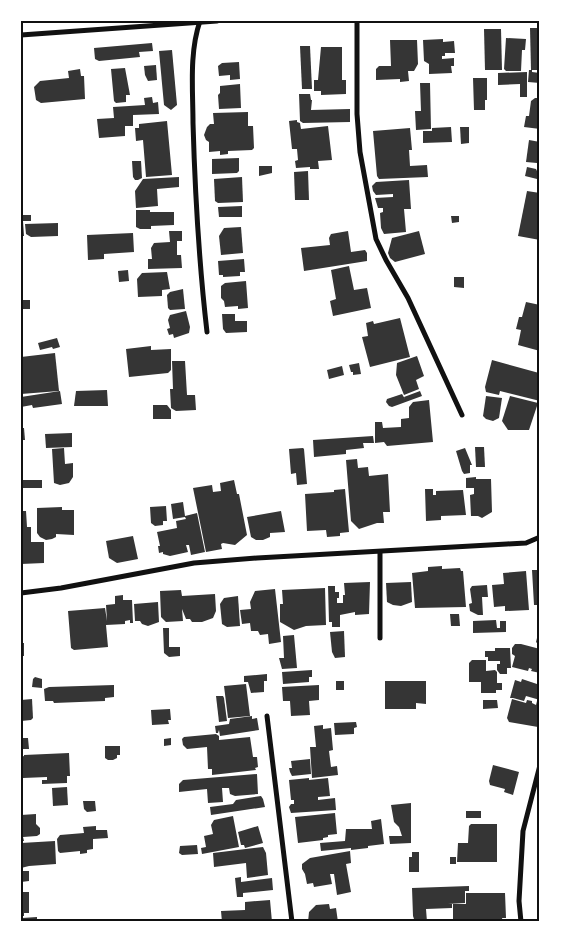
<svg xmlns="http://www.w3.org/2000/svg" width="561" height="943" font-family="'Exo 2',sans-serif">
	<rect width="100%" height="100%" fill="#fff"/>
	<!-- building -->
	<g fill="#353535">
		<polygon points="530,28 540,28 540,70 531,70"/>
		<polygon points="484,29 501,29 502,70 485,70"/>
		<polygon points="506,38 526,39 525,50 522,50 521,71 506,71 504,69"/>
		<polygon points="443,39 443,42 454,41 455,53 445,53 445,56 442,56 442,59 454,58 454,66 451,66 452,73 429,74 429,64 424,61 423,40"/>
		<polygon points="390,40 417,40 418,64 414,71 408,71 409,81 400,82 400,79 376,80 376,69 379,66 391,66"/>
		<polygon points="152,43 153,51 139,52 140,57 99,61 95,59 94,48"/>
		<polygon points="300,46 310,46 312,89 302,89"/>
		<polygon points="321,47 342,47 342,80 346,80 346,94 321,95 321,91 314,91 314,80 318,80"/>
		<polygon points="172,50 177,105 171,110 164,105 159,51"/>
		<polygon points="239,62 240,79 230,80 230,75 219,76 218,66 222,63"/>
		<polygon points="156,65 157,80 148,81 145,75 144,66"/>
		<polygon points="125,68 130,95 126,95 126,102 116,103 114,101 111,69"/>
		<polygon points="80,69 81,76 84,76 85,99 41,103 36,100 34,87 40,81 69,78 68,71"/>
		<polygon points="529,70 532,70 532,72 540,73 540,83 528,82"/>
		<polygon points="527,72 527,97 520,97 520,84 498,85 498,73"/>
		<polygon points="473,78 487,78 487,100 485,100 485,110 474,110"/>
		<polygon points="420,83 430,83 431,129 416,130 415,111 421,111"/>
		<polygon points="240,84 241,108 219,109 218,95 220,93 220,86"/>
		<polygon points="299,94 310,94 311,100 312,100 311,110 350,109 350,122 303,123 300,121"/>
		<polygon points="152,97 153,103 158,102 159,114 133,115 133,126 125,126 125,136 99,138 97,119 114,118 113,107 145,105 144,98"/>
		<polygon points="535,98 540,98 540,129 524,127 526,116 529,116 531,101"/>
		<polygon points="248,112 248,126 253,126 254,148 252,150 228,151 228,154 220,155 220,151 209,152 209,142 206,140 204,135 207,127 210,124 214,124 213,113"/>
		<polygon points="297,120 297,122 300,123 301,129 328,126 332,160 318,161 319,169 310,169 310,167 296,168 295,161 298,160 297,149 292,149 289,121"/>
		<polygon points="167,121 172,175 146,177 143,140 136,141 135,128 139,128 139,124"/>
		<polygon points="451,127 452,142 423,143 423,131 432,131 432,128"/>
		<polygon points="460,127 469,127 469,143 461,144"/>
		<polygon points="410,128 412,150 409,150 410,166 427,165 428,177 379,179 377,176 373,131"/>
		<polygon points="529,140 540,142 537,163 526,162"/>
		<polygon points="239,158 239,171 237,173 212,174 212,159"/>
		<polygon points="132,161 141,161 142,178 138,180 135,180 133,177"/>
		<polygon points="259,166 272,166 272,173 259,176"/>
		<polygon points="527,167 536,169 538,173 537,179 525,176"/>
		<polygon points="308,171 309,200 295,200 294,172"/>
		<polygon points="179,177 179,187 157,189 158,206 136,208 135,191 143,179"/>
		<polygon points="242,177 243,202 218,203 215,201 214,179"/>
		<polygon points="409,180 411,209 404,209 406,232 384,234 381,228 380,213 383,212 383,208 378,208 375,198 393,197 393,194 376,195 373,191 372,186 376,182"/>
		<polygon points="527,191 540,193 540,240 518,236"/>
		<polygon points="242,206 242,217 219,217 218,207"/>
		<polygon points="136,210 150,210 150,212 174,212 174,225 151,226 151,229 140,229 136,227"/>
		<polygon points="21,215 31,215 31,221 23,221 24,236 21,236"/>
		<polygon points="451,216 459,216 459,222 452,223"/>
		<polygon points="58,223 58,236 31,237 26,234 25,224"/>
		<polygon points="241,227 243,253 221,255 219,236 224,228"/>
		<polygon points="169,231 182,231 182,241 177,241 177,255 181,255 182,268 148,269 148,259 152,259 151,248 154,243 170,242"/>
		<polygon points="348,231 351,252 365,250 367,253 367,261 304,271 301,248 330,245 329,238 331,234"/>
		<polygon points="419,231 425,254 395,262 390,258 388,253 392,238"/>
		<polygon points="133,233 134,252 104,254 104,259 88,260 87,235"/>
		<polygon points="244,259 245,272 240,272 240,276 223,277 223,275 219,275 218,261"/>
		<polygon points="349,266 354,290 367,288 371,308 333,316 330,301 336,299 331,270"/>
		<polygon points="128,270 129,281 119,282 118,271"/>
		<polygon points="167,272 170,289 162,290 162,296 138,297 137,279 142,273"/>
		<polygon points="454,277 464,277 464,288 454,287"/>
		<polygon points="246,281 248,308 238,309 238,306 225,307 224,301 221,298 221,286 225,283"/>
		<polygon points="183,289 185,309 170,310 168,308 167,295 170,292"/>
		<rect x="21" y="300" width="9" height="9"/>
		<polygon points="526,302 540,305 540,351 518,345 521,330 516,329 519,317 522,317"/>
		<polygon points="186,311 190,327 189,333 174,338 173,334 169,335 167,329 170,328 168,320 170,315"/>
		<polygon points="222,314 235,314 235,321 247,321 247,332 226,333 223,329"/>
		<polygon points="400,318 410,357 370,367 362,337 368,336 366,323 373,321 374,324"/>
		<polygon points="57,338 60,347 53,349 52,347 40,350 38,343"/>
		<polygon points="151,346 151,350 171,349 171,370 168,373 129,377 126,349"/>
		<polygon points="55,353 59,391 21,394 21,357"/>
		<polygon points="417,356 424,376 416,380 419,389 404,395 396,375 397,363"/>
		<polygon points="492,360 539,373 537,382 540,383 540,401 500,391 499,395 486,392 485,387"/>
		<polygon points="172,361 185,361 187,395 195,395 196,410 176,411 171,408 170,389 173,389"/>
		<polygon points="359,363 361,374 353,375 353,372 351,372 349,365"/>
		<polygon points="342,366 344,375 329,379 327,370"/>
		<polygon points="107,390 108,406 74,406 76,391"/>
		<polygon points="60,391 62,404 33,408 32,405 21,407 21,397"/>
		<polygon points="420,391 422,396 392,407 389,406 386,402 387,399 402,394 405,399 404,397"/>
		<polygon points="486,396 502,398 499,418 493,421 486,419 483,416"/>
		<polygon points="510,396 538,403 529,430 508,430 502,421"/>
		<polygon points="429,400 433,442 387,446 384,442 375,443 375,422 382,422 383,428 401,427 401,419 409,418 409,407 413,402"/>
		<polygon points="153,405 167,405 171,410 171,419 153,419"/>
		<polygon points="21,428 24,428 25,440 21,440"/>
		<polygon points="72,433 72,447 46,448 45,434"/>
		<polygon points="373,436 374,443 363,443 364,448 346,450 346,454 314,457 313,440"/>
		<polygon points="475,447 484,447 485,467 476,467"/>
		<polygon points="64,448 65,464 73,463 73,477 69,483 60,485 54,483 52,449"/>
		<polygon points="303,448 304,449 307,484 297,485 296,473 291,474 289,449"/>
		<polygon points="465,448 472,465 470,465 470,473 464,474 462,471 456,451"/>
		<polygon points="357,459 358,468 368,467 369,476 388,474 390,512 383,512 384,523 377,523 359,529 351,521 346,460"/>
		<polygon points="476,477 476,479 491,479 492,512 482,518 478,516 471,516 470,495 474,494 474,488 466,488 466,478"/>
		<rect x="21" y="480" width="21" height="8"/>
		<polygon points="234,480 237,494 239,494 247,535 235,545 223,543 221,544 222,549 206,552 193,488 212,485 213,492 221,491 220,483"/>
		<polygon points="345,489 349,532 340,533 340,536 327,537 326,530 307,531 305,494 334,492 334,490"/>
		<polygon points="425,489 433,489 433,495 436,495 436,491 463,490 466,515 441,516 441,520 426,521"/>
		<polygon points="183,502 185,516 197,513 205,552 191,555 189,545 186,545 188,552 170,556 163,554 163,552 159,553 158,546 160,546 157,532 177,528 176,521 186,519 185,517 173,519 171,504"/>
		<polygon points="166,506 167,521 163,521 163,525 155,526 151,523 150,507"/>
		<polygon points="62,507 62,510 74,510 74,535 56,534 56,537 52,539 46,540 40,537 37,533 37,508"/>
		<polygon points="21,511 26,511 27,527 31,527 31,542 44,542 44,563 21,564"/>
		<polygon points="281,511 285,532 270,533 270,537 263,540 256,540 251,537 247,517"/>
		<polygon points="133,536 138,559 117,563 109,558 106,541"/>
		<polygon points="538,560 540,560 540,605 534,605 532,570 538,570"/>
		<polygon points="442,566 442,569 460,568 461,571 463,571 466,607 415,608 412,573 428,571 428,567"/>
		<polygon points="526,571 529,610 505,611 505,606 494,607 492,585 504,584 503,573"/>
		<polygon points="370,582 369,614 355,615 355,612 340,615 340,627 332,627 332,622 329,622 328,586 335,586 335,592 339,592 339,598 337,598 337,603 343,603 343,595 345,595 344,583"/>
		<polygon points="411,582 412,602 401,606 393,605 387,602 386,583"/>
		<polygon points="487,585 488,597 482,597 483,615 478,615 470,611 469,604 472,603 470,589 472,586"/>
		<polygon points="325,588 326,625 306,626 294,630 280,622 280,604 283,604 282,590"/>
		<polygon points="275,589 281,642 269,644 268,634 260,635 258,631 251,631 250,623 242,624 240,610 251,609 250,602 255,591"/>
		<polygon points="181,590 182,596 215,594 216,611 213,618 202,622 192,622 190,619 186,619 182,609 183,621 166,622 161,617 160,591"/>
		<polygon points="123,595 123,600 132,600 133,623 130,623 130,620 125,621 125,624 106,625 108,647 74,650 71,648 68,611 105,608 107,621 106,605 115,604 115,596"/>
		<polygon points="238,596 240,626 227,627 222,624 220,604 224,598"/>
		<polygon points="158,602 159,622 148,626 142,624 140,621 135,621 134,604"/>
		<polygon points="450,614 459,614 460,626 451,626"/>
		<polygon points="496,620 497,628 500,628 500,621 506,621 506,632 473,633 473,621"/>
		<polygon points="163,628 169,628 169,647 180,647 180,656 169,657 164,653"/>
		<polygon points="344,631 345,657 335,658 332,652 330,632"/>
		<polygon points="538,634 540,635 540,646 536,642"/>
		<polygon points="294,635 297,668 282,669 279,658 284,658 283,636"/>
		<rect x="21" y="643" width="3" height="13"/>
		<polygon points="515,644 521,644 540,649 537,658 540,659 540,673 531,671 532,669 529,668 528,671 512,667 515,656 512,654 512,648"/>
		<polygon points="495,648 510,648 511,668 507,668 507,674 500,674 497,670 497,664 500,664 500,661 488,661 488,657 485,657 485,651 495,651"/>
		<polygon points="472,660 486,660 486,671 495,670 497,672 497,683 502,683 502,690 496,690 496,693 481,693 481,682 469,682 469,663"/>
		<polygon points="312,670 312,677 309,677 309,682 283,684 282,672"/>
		<polygon points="267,674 267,681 264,681 264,692 251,693 248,682 244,682 244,676"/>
		<polygon points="35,677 42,679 42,688 32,687 33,679"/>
		<polygon points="522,679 540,685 540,700 526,696 524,701 513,698 510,698 515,680 521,682"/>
		<rect x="336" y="681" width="8" height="9"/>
		<polygon points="385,681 426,681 426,704 416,703 416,709 385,709"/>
		<polygon points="246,684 250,716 228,718 224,686"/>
		<polygon points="114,685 114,697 105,698 105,701 54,703 53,701 45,701 44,689 49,687"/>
		<polygon points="319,685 319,700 309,701 310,715 291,716 290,701 283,701 282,687"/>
		<polygon points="216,696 223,696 224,698 227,721 219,722"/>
		<polygon points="32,699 33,718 31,720 21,721 21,700"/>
		<polygon points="512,699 526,703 527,700 532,701 532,703 536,705 537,701 540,702 538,727 509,722 507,718"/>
		<polygon points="483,700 497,700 498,708 483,709"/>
		<polygon points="170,709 171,720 168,720 169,724 152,725 151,710"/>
		<polygon points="252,716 252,719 257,718 259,730 220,736 219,730 218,733 216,733 215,726 229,724 230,719"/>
		<polygon points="356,722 357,727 354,728 354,734 335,735 334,723"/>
		<polygon points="323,725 323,729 331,728 333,750 329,751 331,767 337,766 338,775 312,778 310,747 316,747 314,726"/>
		<polygon points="216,734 219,736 219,740 250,737 253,757 257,757 258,767 255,768 256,770 212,775 212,769 208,769 207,747 187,749 183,745 182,739 184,737"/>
		<polygon points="21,738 28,738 29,749 21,749"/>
		<polygon points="171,738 171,745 164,746 164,739"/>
		<polygon points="105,746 120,746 120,755 117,755 117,758 113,760 108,760 105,758"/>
		<polygon points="69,753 70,776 67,776 67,783 42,784 42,780 47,780 47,777 23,778 21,777 21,757 24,756 24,755"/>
		<polygon points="310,759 311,774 292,776 290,772 289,768 292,768 291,761"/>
		<polygon points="493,765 519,772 513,795 504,792 505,789 490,785 489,781"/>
		<polygon points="257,774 258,794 235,796 230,794 229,788 222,788 223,802 208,803 207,789 179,792 179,784 183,780"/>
		<polygon points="309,778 309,780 328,778 330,796 318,797 318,800 335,798 336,810 291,813 289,807 291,804 294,804 294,800 291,800 289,780"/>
		<polygon points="67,787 68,805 53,806 52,788"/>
		<polygon points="261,796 263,799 265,807 211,815 210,807 233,804 236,800"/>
		<polygon points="83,801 95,801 96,811 87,812 84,809"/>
		<polygon points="411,803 411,843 390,844 389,836 402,836 399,827 394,822 391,805"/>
		<rect x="466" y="811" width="15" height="7"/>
		<polygon points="335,813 337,834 328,835 328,837 323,838 323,840 298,843 295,817"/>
		<polygon points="36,814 36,824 40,828 40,834 37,836 23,837 24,841 21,841 21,815"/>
		<polygon points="233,816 239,847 202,854 201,848 206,847 204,836 213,834 211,825 214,820"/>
		<polygon points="381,819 384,844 368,846 368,848 351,850 351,848 321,851 320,843 345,841 346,829 372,829 371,821"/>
		<polygon points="471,824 497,824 497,862 457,862 458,843 468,843 469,826"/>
		<polygon points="96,826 96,830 107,830 108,838 93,839 93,849 87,850 87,853 80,854 80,851 60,853 58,851 57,839 60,835 84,833 83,827"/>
		<polygon points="258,826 263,843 245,848 244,845 241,845 238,832"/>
		<polygon points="55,841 56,864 29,866 21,868 21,843"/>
		<polygon points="197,845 198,854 182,855 179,853 180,846"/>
		<polygon points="263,847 266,853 268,875 247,878 246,863 214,867 213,853"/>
		<polygon points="350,851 351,863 346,864 351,892 337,895 334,874 330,874 332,884 314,887 313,883 307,884 305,874 302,869 302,864 310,858"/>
		<polygon points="412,852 419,852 419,872 409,872 409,857 412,857"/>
		<rect x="450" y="857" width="6" height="7"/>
		<polygon points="21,871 29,871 29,881 21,882"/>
		<polygon points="241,877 241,882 272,878 273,890 243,893 243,897 237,897 235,878"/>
		<polygon points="469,886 469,891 465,891 465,903 448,904 452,904 452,908 426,909 427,922 415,922 413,916 412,888"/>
		<polygon points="21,892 29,892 29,913 24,913 24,916 21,916"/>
		<polygon points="466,893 505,893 506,918 502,918 503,922 453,922 453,904 466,904"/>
		<polygon points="270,900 272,922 222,922 221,911 245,910 245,902"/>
		<polygon points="329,904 330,909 336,908 338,922 308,922 309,912 316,905"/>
		<polygon points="37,917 37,922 22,922 22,918"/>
	</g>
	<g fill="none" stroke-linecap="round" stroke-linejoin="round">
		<!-- minor -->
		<g stroke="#111" stroke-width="5">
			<path d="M200 21C189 53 193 90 193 123 195 193 199 263 207 332"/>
			<polyline points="357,21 357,114 360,152 376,239 386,260 408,298 462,415"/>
			<polyline points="21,35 217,21"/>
			<polyline points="21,593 61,588 194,563 257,558 507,544 526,543 540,537"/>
			<polyline points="380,638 380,552"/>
			<polyline points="267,716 292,922"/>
			<polyline points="521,922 519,901 523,831 540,765"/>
		</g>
	</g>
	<!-- border -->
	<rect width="561" height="943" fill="none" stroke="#ffffff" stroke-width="45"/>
	<rect x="22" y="22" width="516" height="898" fill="none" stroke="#111" stroke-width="2"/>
</svg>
